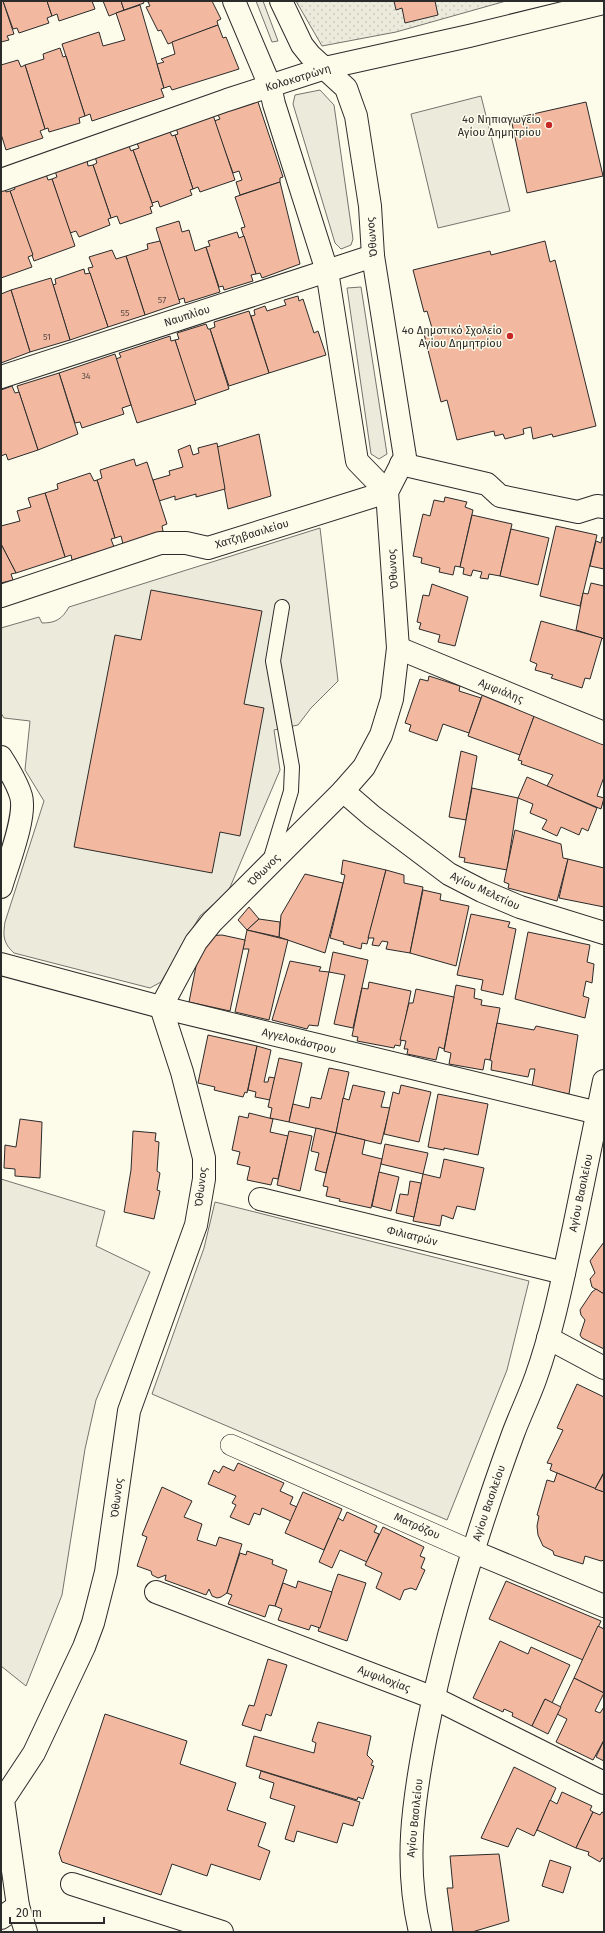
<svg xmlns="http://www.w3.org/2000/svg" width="605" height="1933" font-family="'Fira Sans',sans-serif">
	<defs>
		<pattern id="garden-dots" width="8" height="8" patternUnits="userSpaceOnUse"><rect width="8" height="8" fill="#ecebdb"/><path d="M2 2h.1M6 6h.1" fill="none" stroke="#cbcabc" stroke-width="1.8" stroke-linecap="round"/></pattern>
	</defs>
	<rect width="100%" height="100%" fill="#fdfbea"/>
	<!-- green -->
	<g fill="#ecebdb" stroke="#74746e">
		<polygon points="256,1 263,1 278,41 272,42"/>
		<polygon points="320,90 334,105 353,239 351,245 341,249 335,243 293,104 295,95"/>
		<polygon points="481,96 510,211 438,228 411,114"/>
		<polygon points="361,287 387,454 379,459 371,454 347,288"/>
		<path d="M320 528 338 681 311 708 298 725 274 730 280 770 228 892 200 916 161 982 150 988 14 953C3 943 3 936 5 922L44 801 25 770 30 721 4 718 1 713V628L39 617 42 623C56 623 62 619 69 607Z"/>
		<polygon points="1,1179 105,1211 96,1246 150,1272 96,1400 85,1449 62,1595 26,1686 1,1666"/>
		<polygon points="215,1202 529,1281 507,1370 447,1520 152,1394 204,1248"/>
	</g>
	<!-- garden -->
	<polygon fill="url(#garden-dots)" stroke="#74746e" points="296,1 506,1 396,32 322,46"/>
	<!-- building -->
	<g fill="#f2b8a0" stroke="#2b2b2b">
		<polygon points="1,1 3,1 14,34 7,36 9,40 1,42"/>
		<polygon points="3,1 47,1 52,16 47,18 49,23 19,33 17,28 13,29"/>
		<polygon points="47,1 92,1 95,9 59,21 57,14 52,16"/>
		<polygon points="103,1 121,1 124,10 109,16"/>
		<polygon points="121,1 143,1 144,3 124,10"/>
		<polygon points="152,1 212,1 221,19 217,21 218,25 168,44 161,30 158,31 146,7 150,6 148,2"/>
		<polygon points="394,1 435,1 438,15 405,23 402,8 396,10"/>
		<polygon points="140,5 164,88 161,89 164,97 92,121 90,114 85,116 62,44 99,32 103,46 125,40 116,13"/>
		<polygon points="218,25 223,38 226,37 239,69 172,90 170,86 164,88 157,64 164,62 161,59 175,54 172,42"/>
		<polygon points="60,48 63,57 66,56 85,116 79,118 80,123 49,132 48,128 45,129 25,65 44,59 43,54"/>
		<polygon points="18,60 21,67 25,65 45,129 40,131 43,138 6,150 1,134 1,65"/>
		<polygon points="257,99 283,177 280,178 280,182 240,195 236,182 242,180 239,171 233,173 214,121 220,119 217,113"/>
		<polygon points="586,102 603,176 527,193 511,119"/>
		<polygon points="213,115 235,180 200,192 198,187 193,189 175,135 178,134 176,128"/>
		<polygon points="169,130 172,136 175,135 193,189 190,190 192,195 160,207 158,201 152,203 133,150 139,148 136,141"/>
		<polygon points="129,146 131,151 133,150 153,206 150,207 152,213 120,224 117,216 111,218 93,165 97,163 95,157"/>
		<polygon points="87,160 88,166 93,165 111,218 108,219 110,225 79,237 76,231 70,233 52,179 57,177 55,171"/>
		<polygon points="45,171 48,180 52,179 75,246 34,261 10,191 15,189 13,183"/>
		<polygon points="280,182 300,264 262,278 260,273 256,274 241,228 245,227 235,197"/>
		<polygon points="4,186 6,192 10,191 33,255 28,257 32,267 1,278 1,187"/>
		<polygon points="179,221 182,232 189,230 195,251 206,247 220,292 185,303 184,298 178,300 156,228"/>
		<polygon points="237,232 239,238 244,236 256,274 251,275 253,281 224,290 223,286 219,287 206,247 210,246 208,241"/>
		<polygon points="160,241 180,303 145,315 126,256 148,249 147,244"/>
		<polygon points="545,241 550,262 555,260 596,426 553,437 552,434 533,439 531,427 523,429 524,434 505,439 503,434 495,436 494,431 457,440 447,400 441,402 423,330 432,328 427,311 424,312 413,270 490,251 491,255"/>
		<polygon points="112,250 116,259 126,256 145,315 108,327 88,268 93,267 89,257"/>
		<polygon points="84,269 85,274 90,273 108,327 70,340 53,285 56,284 55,279"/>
		<polygon points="51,278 70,340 30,352 11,290"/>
		<polygon points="11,290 30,352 1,363 1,294"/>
		<polygon points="298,296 299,301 303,299 314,333 318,331 326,355 269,373 251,316 255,315 254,310 265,306 267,311 286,305 284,300"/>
		<polygon points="249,311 269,373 229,386 210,329 215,327 214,322"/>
		<polygon points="206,324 208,329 210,329 229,389 194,401 175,340 179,339 177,333"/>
		<polygon points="170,336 171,341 175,340 196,404 137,423 116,359 121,357 119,353"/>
		<polygon points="115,354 131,405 122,408 124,414 82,428 80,422 75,423 59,373"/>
		<polygon points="59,373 78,434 38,450 17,386"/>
		<polygon points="12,386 15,393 19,392 38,450 8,460 6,454 1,456 1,390"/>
		<polygon points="259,434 271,496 228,509 217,447"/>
		<polygon points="217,443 225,489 196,497 196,494 175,500 175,496 159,501 153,480 170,475 169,471 183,467 178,450 190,445 193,455 199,453 198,448"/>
		<polygon points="134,459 136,466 147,462 167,524 162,526 163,531 123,544 121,536 115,538 97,480 102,478 100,470"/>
		<polygon points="90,473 94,481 97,480 115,538 111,539 114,547 72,560 71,555 65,557 45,493 58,489 57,484"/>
		<polygon points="45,493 65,557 16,573 1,544 1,526 20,521 17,511 31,507 28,498"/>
		<polygon points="445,497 467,502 465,507 473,510 460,567 455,566 453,575 439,572 440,568 421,563 422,558 413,556 423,514 430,516 434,500 444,502"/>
		<polygon points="472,515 512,524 500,576 489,574 488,579 480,578 482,572 473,570 471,576 463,574 464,568 460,567"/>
		<polygon points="556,526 597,535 580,606 540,596"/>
		<polygon points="511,529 549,538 538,585 500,576"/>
		<polygon points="602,537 604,538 604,569 590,566 596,541 601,543"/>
		<polygon points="1,544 16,573 11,574 13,580 1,583"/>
		<polygon points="591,583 604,586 604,639 576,630 583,593 588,594"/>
		<polygon points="432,584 468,597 455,646 438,642 440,635 419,629 421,623 417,622 423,595 429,596"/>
		<polygon points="151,590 262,611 244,704 264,708 240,836 220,832 212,873 74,847 115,635 141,640"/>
		<polygon points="541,621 602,638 590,679 585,678 582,688 551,678 553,675 535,670 537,664 530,661"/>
		<polygon points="429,676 460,686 459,691 481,698 469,733 443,724 437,741 409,731 411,725 405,723 420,679 428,681"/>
		<polygon points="483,693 536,711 520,755 468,736"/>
		<polygon points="536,711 604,739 604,777 597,796 604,798 601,809 547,786 553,775 521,764 522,761 518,760"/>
		<polygon points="461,751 477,756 466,820 449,817"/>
		<polygon points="527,777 597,808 588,831 582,828 579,835 561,827 557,836 542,829 547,820 530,813 533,804 518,798"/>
		<polygon points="472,788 518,798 507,870 464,862 465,858 459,857"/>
		<polygon points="515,830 561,844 563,858 568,859 557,901 508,888 509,884 504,882"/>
		<polygon points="568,859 604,868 604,907 559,898"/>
		<polygon points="343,860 386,870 367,944 362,943 361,949 343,944 344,942 330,938 345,875 341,874"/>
		<polygon points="386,870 404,875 404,883 423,887 410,953 386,949 388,942 382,941 379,946 372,945 374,938 368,938"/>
		<polygon points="305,874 343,883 325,953 279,937 281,915"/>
		<polygon points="423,890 441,894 440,900 469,906 456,966 410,953"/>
		<polygon points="249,907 259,919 247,930 238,920"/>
		<polygon points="471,914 510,922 508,927 516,929 503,995 481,990 483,980 457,975"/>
		<polygon points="259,919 280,922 279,937 247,930"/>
		<polygon points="247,930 288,940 269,1020 235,1012 249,949 243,949"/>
		<polygon points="528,932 590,945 587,962 594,964 592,983 586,981 583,996 589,998 585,1018 515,999"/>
		<polygon points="222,935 245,940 230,1011 189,1002 198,956 207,936"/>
		<polygon points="333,952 368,960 353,1028 334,1024 345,975 329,972"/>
		<polygon points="290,961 321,967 319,971 329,972 318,1026 309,1025 307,1029 272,1020"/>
		<polygon points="369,982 411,991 400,1046 395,1045 394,1048 357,1041 358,1037 352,1036 362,988 368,989"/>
		<polygon points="456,985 475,989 474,998 482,1000 481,1005 500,1008 490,1060 485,1059 483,1070 449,1064 451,1053 444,1051"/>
		<polygon points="416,989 454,997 444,1049 439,1047 436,1060 407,1054 408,1049 404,1049 406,1041 400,1040 409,1003 413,1003"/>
		<polygon points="497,1023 534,1030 536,1026 578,1035 569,1094 532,1087 535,1069 530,1069 528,1077 491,1070 492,1061 490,1060"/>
		<polygon points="208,1035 257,1046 247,1093 245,1092 243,1097 214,1090 215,1087 198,1083"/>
		<polygon points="257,1046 271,1050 264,1082 268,1082 269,1077 275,1078 270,1100 255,1097 256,1092 248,1090"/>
		<polygon points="279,1058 302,1063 289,1122 270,1118 272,1108 268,1107"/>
		<polygon points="329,1068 349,1072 336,1133 289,1122 293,1104 309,1108 311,1097 321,1099"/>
		<polygon points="353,1085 385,1092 381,1107 390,1108 381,1144 336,1133 343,1098 349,1100"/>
		<polygon points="401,1085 431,1092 419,1142 384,1134 393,1092 399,1094"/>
		<polygon points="438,1094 488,1104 478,1155 444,1148 444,1150 428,1147"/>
		<polygon points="249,1113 273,1119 270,1132 288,1136 278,1179 273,1178 271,1185 247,1180 250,1167 237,1164 240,1152 232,1150 239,1116 248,1118"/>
		<polygon points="20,1119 42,1122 40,1178 15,1176 15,1169 4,1168 5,1145 16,1147"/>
		<polygon points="316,1128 336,1133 326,1173 315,1170 319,1153 311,1151"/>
		<polygon points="133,1131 156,1133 155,1141 159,1142 157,1171 160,1173 157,1190 160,1191 154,1219 124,1212 131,1170"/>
		<polygon points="289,1131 312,1136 300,1191 277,1185"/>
		<polygon points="336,1133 365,1140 362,1154 382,1159 371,1208 339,1201 340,1199 326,1196 328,1187 323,1186"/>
		<polygon points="385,1144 428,1153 423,1174 381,1164"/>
		<polygon points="444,1159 484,1168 475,1210 457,1206 453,1219 442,1215 440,1226 413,1221 423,1174 440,1178"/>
		<polygon points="379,1172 399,1177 391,1211 372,1206"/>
		<polygon points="410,1181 421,1183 414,1217 396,1213 400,1194 408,1195"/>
		<polygon points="604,1242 604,1294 592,1287 590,1279 595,1273 590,1261"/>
		<polygon points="596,1289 604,1294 604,1349 582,1338 580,1335 585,1320 581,1315 580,1310 592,1292"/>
		<polygon points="577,1384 604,1397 604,1472 595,1489 550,1470 552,1464 547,1463 563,1430 557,1428"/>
		<polygon points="238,1463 284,1483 280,1491 293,1497 290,1504 297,1507 291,1521 262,1508 260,1515 254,1513 249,1525 230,1517 236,1505 232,1503 236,1496 208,1484 214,1470 219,1473 223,1466 234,1471"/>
		<polygon points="557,1473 604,1492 604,1560 601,1561 585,1556 583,1564 554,1555 553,1551 543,1546 538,1535 537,1526 539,1516 537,1515 547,1480 554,1482"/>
		<polygon points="604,1473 604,1492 595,1489"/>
		<polygon points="162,1487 192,1501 184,1517 202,1524 197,1540 216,1546 219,1537 242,1544 227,1593 221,1597 217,1598 212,1596 209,1589 206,1595 165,1580 166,1575 158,1578 152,1575 151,1571 137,1566 147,1537 142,1535"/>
		<polygon points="303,1492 342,1509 324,1550 285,1533"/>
		<polygon points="347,1512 377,1526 374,1532 379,1534 367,1562 340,1550 332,1568 319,1562 338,1518 343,1521"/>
		<polygon points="383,1527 424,1547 420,1556 425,1558 421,1568 425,1570 416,1590 411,1588 404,1590 400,1600 376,1588 382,1573 365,1565"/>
		<polygon points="247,1551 273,1560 272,1564 287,1570 275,1606 269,1605 265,1617 228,1604 232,1595 227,1593 240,1553 246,1555"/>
		<polygon points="338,1574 366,1583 347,1641 318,1631"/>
		<polygon points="298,1581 332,1592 320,1628 311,1625 309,1630 278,1620 282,1609 275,1606 283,1583 296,1588"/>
		<polygon points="506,1581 601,1621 583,1660 489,1619"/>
		<polygon points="598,1626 604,1629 604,1693 574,1678"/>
		<polygon points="500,1641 528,1654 531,1647 570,1665 552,1703 545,1699 532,1726 512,1716 513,1713 504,1709 503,1712 473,1698"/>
		<polygon points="268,1659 287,1665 271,1716 266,1714 261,1731 242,1725 249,1705 254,1706"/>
		<polygon points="574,1678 604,1693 595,1711 600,1713 604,1707 604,1740 593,1760 556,1742 567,1719 557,1714"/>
		<polygon points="545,1699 561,1707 548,1734 532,1726"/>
		<polygon points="105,1714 187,1741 180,1764 236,1783 227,1810 266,1823 258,1846 270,1851 260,1880 211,1864 207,1876 172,1864 161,1895 62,1862 59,1853"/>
		<polygon points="318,1722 371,1736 367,1755 373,1761 371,1765 374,1766 363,1799 358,1797 357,1800 246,1766 254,1736 314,1753 316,1743 312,1741"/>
		<polygon points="604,1740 604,1761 596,1757"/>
		<polygon points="514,1767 556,1788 534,1836 517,1828 508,1847 481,1838"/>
		<polygon points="261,1771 360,1802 353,1826 343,1823 337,1843 297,1831 294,1842 285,1839 295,1806 270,1798 274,1783 259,1778"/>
		<polygon points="562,1792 592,1806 590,1810 593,1812 576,1848 537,1830 550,1800 557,1804"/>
		<polygon points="593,1812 600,1815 602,1812 604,1813 604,1859 602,1858 600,1862 588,1855 589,1852 576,1848"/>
		<polygon points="499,1854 509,1921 472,1932 453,1932 447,1888 453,1888 450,1856"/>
		<polygon points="550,1860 571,1867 563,1893 542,1886"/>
	</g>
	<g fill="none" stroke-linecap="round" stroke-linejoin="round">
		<defs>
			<polyline id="service" points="270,861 291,791 292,767 273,661 282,607"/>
			<polyline id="pedestrian" points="231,1445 472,1551"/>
			<g id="minor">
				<polyline points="234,1 270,86 274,104 327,271 357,461 387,492"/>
				<polyline points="1,180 227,100 325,68 469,36 604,3"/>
				<polyline points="1,377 373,256"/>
				<polyline points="401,464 487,484 500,496 578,512 597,506 604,507"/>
				<polyline points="1,596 160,543 186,543 208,548 387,492"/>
				<polyline points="398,648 604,733"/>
				<path d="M1 757C9 770 17 782 21 796 27 816 7 866 1 887"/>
				<polyline points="343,791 372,816 449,874 482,891 520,907 604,933"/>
				<polyline points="1,964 161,1007 598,1113"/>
				<polyline points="260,1199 564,1273"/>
				<polyline points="548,1338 604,1368"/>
				<polyline points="472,1551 604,1606"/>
				<polyline points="156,1592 434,1698 604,1783"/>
				<polyline points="72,1884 222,1932"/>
				<polyline points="1,1918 18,1906"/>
				<polyline points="26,1932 18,1906 3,1800 34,1753 84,1647 93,1623 106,1572 129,1411 196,1225 204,1179 204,1158 182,1072 161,1007 196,942 212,922 343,791 364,767 381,735 392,699 398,648 387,492 405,457 373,256 370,206 356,116 346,88 310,55 302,45 281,1"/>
			</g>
			<path id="tertiary" d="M420 1932C404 1864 413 1803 426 1735 446 1633 477 1532 513 1434 520 1415 529 1397 536 1377 553 1329 563 1278 574 1227 584 1179 594 1130 604 1081"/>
		</defs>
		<!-- service casing -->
		<use href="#service" stroke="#2b2b2b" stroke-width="16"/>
		<!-- pedestrian casing -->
		<use href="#pedestrian" stroke="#2b2b2b" stroke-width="22"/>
		<!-- minor casing -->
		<use href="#minor" stroke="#2b2b2b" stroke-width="24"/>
		<!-- tertiary casing -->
		<use href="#tertiary" stroke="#2b2b2b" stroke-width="24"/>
		<!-- service -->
		<use href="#service" stroke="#fdfbea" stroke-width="14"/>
		<!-- pedestrian -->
		<use href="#pedestrian" stroke="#fdfbea" stroke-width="21"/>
		<!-- minor -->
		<use href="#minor" stroke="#fdfbea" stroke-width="22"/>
		<!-- tertiary -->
		<use href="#tertiary" stroke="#fdfbea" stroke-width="22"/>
	</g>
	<!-- markers -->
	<g fill="#c62828" stroke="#fdfbea" stroke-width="1.5">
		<circle cx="549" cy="125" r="4"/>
		<circle cx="510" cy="336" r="4"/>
	</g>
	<g text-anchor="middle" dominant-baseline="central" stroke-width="3" stroke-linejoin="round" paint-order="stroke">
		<!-- number labels -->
		<g font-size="9" fill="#5d4e48">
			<text x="162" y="300">57</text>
			<text x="125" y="313">55</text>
			<text x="47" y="337">51</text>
			<text x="86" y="376">34</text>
		</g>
		<!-- street labels -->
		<g font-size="11" fill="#2b2b2b" stroke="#fdfbea">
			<text transform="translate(298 78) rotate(-17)">Κολοκοτρώνη</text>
			<text transform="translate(372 237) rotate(-95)">Όθωνος</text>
			<text transform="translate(187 316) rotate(-18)">Ναυπλίου</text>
			<text transform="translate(252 534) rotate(-17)">Χατζηβασιλείου</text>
			<text transform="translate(393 569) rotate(-94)">Όθωνος</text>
			<text transform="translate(501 691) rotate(22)">Αμφιάλης</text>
			<text transform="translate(264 870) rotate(-45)">Όθωνος</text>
			<text transform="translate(485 891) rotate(25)">Αγίου Μελετίου</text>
			<text transform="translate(299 1041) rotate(14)">Αγγελοκάστρου</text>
			<text transform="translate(201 1187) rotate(-83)">Όθωνος</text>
			<text transform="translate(581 1193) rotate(-78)">Αγίου Βασιλείου</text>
			<text transform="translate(412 1236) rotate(14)">Φιλιατρών</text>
			<text transform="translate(117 1498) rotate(-83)">Όθωνος</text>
			<text transform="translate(489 1503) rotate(-71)">Αγίου Βασιλείου</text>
			<text transform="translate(417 1526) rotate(24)">Ματρόζου</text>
			<text transform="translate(384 1679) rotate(21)">Αμφιλοχίας</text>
			<text transform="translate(415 1818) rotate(-84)">Αγίου Βασιλείου</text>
		</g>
		<!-- poi labels -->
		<g font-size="11" fill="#2b2b2b" stroke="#fdfbea" text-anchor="end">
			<text x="541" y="119">4ο Νηπιαγωγείο<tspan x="541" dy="13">Αγίου Δημητρίου</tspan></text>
			<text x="502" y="330">4ο Δημοτικό Σχολείο<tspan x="502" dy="13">Αγίου Δημητρίου</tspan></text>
		</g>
	</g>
	<!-- border -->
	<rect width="605" height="1933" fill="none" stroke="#2b2b2b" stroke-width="4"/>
	<!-- scale -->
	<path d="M10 1917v6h94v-6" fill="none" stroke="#2b2b2b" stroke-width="2"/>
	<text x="16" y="1917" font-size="12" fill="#2b2b2b" stroke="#fdfbea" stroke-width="3" paint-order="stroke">20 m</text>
</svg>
